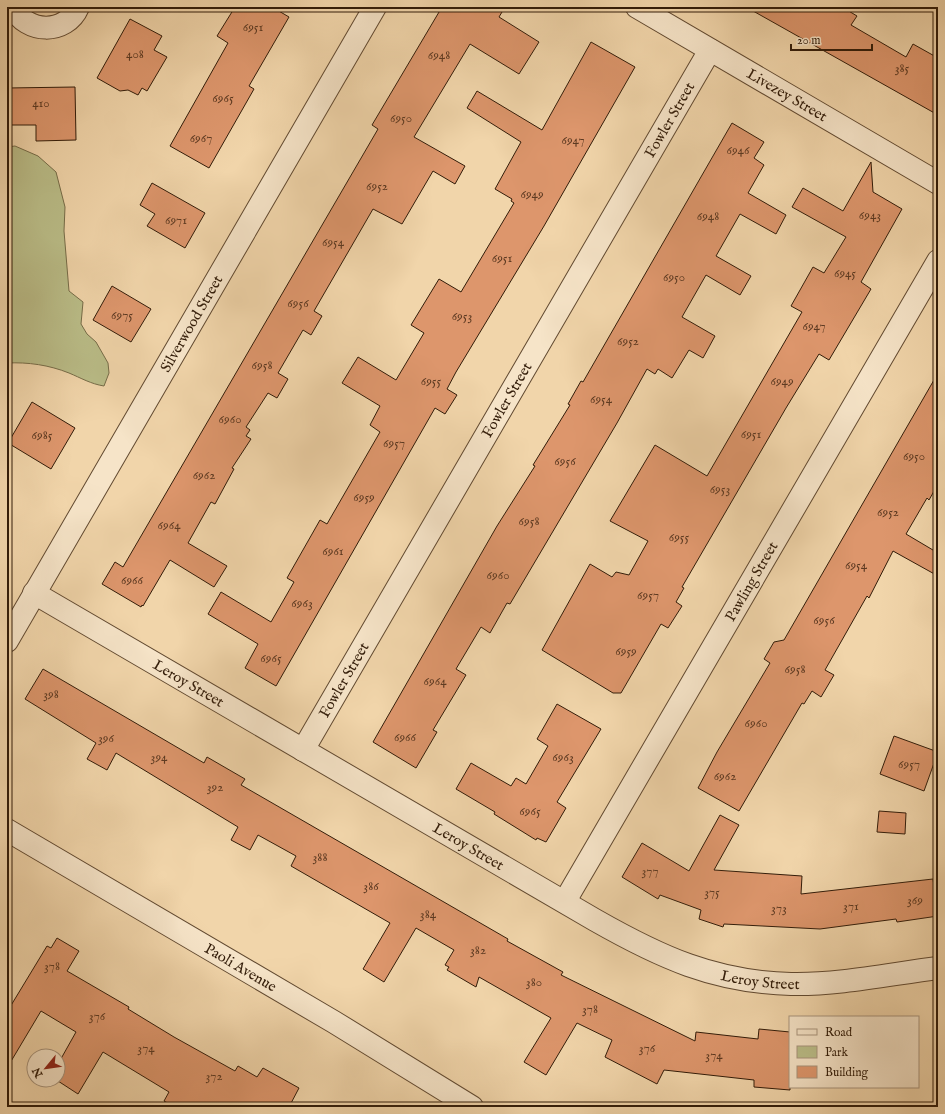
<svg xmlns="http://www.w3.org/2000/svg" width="945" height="1114" font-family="'IM FELL English',serif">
	<rect width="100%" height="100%" fill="#f1d5aa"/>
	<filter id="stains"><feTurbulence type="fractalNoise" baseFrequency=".005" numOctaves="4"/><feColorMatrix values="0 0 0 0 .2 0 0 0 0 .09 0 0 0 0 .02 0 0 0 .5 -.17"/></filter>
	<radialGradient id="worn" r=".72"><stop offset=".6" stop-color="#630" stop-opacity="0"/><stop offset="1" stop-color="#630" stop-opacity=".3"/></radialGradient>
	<!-- green -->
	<path fill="#babd88" stroke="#766c48" d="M15 146 38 156 56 172 65 207 64 231 69 291 83 302 81 324 87 334 96 342 108 363 109 373 104 386C91 384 81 378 69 373 49 365 28 362 7 363V147Z"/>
	<!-- building -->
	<g fill="#dd966c" stroke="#321c09">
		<polygon points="235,7 272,7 289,17 249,86 254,89 209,168 170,146 228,43 217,36"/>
		<polygon points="442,7 505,7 499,17 539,42 519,74 470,44 414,137 465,166 455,184 433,171 402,224 373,209 314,311 322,316 311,335 303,330 278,373 288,379 277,398 268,393 246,427 250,430 246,436 251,439 232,468 234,469 215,504 211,502 188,543 227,566 214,587 170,560 143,606 142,605 141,607 102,584 115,562 123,567 378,129 372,125"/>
		<polygon points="746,7 842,7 857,16 851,25 906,57 913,44 938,58 938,115"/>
		<polygon points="130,19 162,36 154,50 167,57 147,91 142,88 138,95 128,90 120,91 97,78"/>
		<polygon points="591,42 635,67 544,226 456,372 447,389 457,395 445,414 435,408 276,686 245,668 258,644 208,614 221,592 271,622 294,582 287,578 320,520 327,524 380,432 370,425 380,406 342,383 358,357 396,380 424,333 411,325 439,279 461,292 514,203 511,201 512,199 495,189 521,142 467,108 477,91 542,130"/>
		<polygon points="75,87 76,140 36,141 36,125 7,125 7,88"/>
		<polygon points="732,123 764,142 754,158 764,165 748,193 786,215 776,234 740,214 716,256 751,276 740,295 706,275 682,317 715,336 703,358 689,350 672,378 658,369 655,374 647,369 617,423 510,604 507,603 490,633 481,627 456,669 466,675 433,730 437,732 416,768 373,742 497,526 535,466 533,465 570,405 568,404 581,381 583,382"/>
		<polygon points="871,162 873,192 902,209 861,282 871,289 829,360 819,354 786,408 682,587 684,588 676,602 682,606 668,628 661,624 621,693 613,693 542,650 590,564 612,577 616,572 629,575 648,541 610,521 655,445 707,476 802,312 791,306 813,267 824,273 846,237 792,207 803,188 843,211"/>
		<polygon points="152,183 205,213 185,248 147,226 155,214 140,205"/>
		<polygon points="112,286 151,309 131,342 93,320"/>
		<polygon points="938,373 938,484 929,500 927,498 906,534 938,553 938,576 893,551 869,598 867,596 825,670 834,675 821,697 812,691 804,704 802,703 739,811 698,788 717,752 770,663 764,659 774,642 784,640"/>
		<polygon points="32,402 75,428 51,469 8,443"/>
		<polygon points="43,669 204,763 207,757 245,779 241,785 508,939 507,941 563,972 561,975 695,1041 696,1032 758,1039 759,1029 790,1032 790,1090 754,1087 754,1080 664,1070 657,1084 605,1057 612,1040 577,1023 546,1075 524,1062 551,1018 479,977 476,987 447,970 449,967 445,965 454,950 416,928 384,982 363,969 390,923 291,866 296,856 258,835 250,850 231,840 238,827 116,753 107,770 87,759 96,743 25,699"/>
		<polygon points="557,704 601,729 557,802 566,808 546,842 537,838 536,840 494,814 495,812 456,789 471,763 511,786 516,778 526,784 548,746 537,739"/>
		<polygon points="894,736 938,752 924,791 880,774"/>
		<polygon points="879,811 906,813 905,834 877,832"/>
		<polygon points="720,815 739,825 714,870 802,876 801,894 933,879 938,916 897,922 896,919 820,929 724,924 723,927 699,919 701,910 660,895 658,899 622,877 642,843 689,871"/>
		<polygon points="57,938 79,951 67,971 129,1007 128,1009 174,1037 235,1071 238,1066 257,1077 263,1068 299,1088 289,1107 175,1107 164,1101 169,1092 103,1052 78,1094 58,1081 58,1064 76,1032 41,1011 7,1068 7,1012 47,946 51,948"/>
	</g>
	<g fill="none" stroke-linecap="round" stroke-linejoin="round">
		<defs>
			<g id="minor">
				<path d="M13 7C26 34 66 35 78 7"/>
				<path id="s1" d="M637 7 938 183"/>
				<path id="s2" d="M34 593 595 920C660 957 714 982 791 984 839 985 890 974 938 968"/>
				<path id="s3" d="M7 641 375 7"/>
				<path id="s4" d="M303 750 710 50"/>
				<path id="s5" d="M7 830 334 1022 472 1107"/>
				<path id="s6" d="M565 901 938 261"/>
			</g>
		</defs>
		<!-- minor casing -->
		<use href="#minor" stroke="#624a31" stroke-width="24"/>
		<!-- minor -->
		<use href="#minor" stroke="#f6e4c8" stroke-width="22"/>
	</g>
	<g text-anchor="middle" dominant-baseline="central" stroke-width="4" stroke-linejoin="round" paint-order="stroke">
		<!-- number labels -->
		<g font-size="13" fill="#5d3a22">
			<text x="253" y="27">6951</text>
			<text x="135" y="54">408</text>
			<text x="439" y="55">6948</text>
			<text x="902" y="68">385</text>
			<text x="223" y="98">6965</text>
			<text x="41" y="103">410</text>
			<text x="401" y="118">6950</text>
			<text x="201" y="138">6967</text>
			<text x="573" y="140">6947</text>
			<text x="738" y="150">6946</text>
			<text x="377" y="186">6952</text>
			<text x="532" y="194">6949</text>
			<text x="870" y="215">6943</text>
			<text x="708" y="216">6948</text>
			<text x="176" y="220">6971</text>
			<text x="333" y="242">6954</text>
			<text x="502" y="258">6951</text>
			<text x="845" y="273">6945</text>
			<text x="674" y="277">6950</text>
			<text x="298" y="303">6956</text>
			<text x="122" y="315">6975</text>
			<text x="462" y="316">6953</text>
			<text x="814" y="326">6947</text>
			<text x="628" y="341">6952</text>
			<text x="262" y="365">6958</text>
			<text x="431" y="381">6955</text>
			<text x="782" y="381">6949</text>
			<text x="601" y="399">6954</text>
			<text x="230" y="419">6960</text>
			<text x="751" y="434">6951</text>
			<text x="42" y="435">6985</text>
			<text x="394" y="443">6957</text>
			<text x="914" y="456">6950</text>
			<text x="565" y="461">6956</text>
			<text x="204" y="475">6962</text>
			<text x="720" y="489">6953</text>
			<text x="364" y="497">6959</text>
			<text x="888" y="512">6952</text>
			<text x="529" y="521">6958</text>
			<text x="169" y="525">6964</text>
			<text x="679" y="537">6955</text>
			<text x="333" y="551">6961</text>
			<text x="856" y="565">6954</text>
			<text x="498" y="575">6960</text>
			<text x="132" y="580">6966</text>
			<text x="648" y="595">6957</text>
			<text x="302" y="603">6963</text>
			<text x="824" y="620">6956</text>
			<text x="626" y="651">6959</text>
			<text x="271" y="658">6965</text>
			<text x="795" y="669">6958</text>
			<text x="435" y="681">6964</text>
			<text x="51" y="694">398</text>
			<text x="756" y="723">6960</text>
			<text x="405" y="737">6966</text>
			<text x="106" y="738">396</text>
			<text x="159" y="757">394</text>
			<text x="563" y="757">6963</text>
			<text x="909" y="764">6957</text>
			<text x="725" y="776">6962</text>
			<text x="215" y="787">392</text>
			<text x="530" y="811">6965</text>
			<text x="320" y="857">388</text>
			<text x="650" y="871">377</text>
			<text x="371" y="886">386</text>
			<text x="712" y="892">375</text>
			<text x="915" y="900">369</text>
			<text x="851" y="906">371</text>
			<text x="779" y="908">373</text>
			<text x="428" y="914">384</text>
			<text x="478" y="950">382</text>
			<text x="52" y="966">378</text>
			<text x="534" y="982">380</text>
			<text x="590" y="1009">378</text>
			<text x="97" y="1016">376</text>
			<text x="146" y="1048">374</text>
			<text x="647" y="1048">376</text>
			<text x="714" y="1055">374</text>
			<text x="214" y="1076">372</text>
		</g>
		<!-- street labels -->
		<g font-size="15" fill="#321c09" stroke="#f6e4c8">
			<text stroke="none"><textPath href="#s1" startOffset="174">Livezey Street</textPath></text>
			<text stroke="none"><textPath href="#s4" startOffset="729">Fowler Street</textPath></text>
			<text stroke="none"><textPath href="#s3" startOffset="367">Silverwood Street</textPath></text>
			<text stroke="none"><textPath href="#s4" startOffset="405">Fowler Street</textPath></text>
			<text stroke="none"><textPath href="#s6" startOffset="370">Pawling Street</textPath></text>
			<text stroke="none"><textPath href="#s4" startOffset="81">Fowler Street</textPath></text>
			<text stroke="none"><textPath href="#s2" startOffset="179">Leroy Street</textPath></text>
			<text stroke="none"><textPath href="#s2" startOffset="503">Leroy Street</textPath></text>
			<text stroke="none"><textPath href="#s5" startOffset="271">Paoli Avenue</textPath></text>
			<text stroke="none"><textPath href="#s2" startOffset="827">Leroy Street</textPath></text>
		</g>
	</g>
	<!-- margin -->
	<rect width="945" height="1114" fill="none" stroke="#f1d5aa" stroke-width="24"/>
	<rect x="8" y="8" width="929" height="1098" fill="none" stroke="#321c09" stroke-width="2"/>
	<rect x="12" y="12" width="921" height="1090" fill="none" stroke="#321c09"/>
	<!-- legend -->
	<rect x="789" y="1016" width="130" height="72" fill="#f6e4c8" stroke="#a8947c"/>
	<rect x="797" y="1029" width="20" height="6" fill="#f6e4c8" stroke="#a8947c"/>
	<text x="825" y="1036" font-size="12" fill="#321c09">Road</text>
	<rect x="797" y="1046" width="20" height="12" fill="#babd88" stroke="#a8947c"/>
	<text x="825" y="1056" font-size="12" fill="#321c09">Park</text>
	<rect x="797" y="1066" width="20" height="12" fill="#dd966c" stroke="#a8947c"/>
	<text x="825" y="1076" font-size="12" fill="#321c09">Building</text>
	<!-- north arrow -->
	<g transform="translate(46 1068) rotate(241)"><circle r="19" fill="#f6e4c8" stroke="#a8947c"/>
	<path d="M0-3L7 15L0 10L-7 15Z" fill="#8f2418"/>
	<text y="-6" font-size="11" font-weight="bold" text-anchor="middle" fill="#321c09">N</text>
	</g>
	<!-- scale -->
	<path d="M791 44v6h81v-6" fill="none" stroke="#321c09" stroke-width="2"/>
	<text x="797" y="44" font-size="12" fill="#321c09" stroke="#f6e4c8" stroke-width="3" paint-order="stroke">20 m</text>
	<rect width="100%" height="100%" filter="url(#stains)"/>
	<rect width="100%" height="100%" fill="url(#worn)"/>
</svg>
